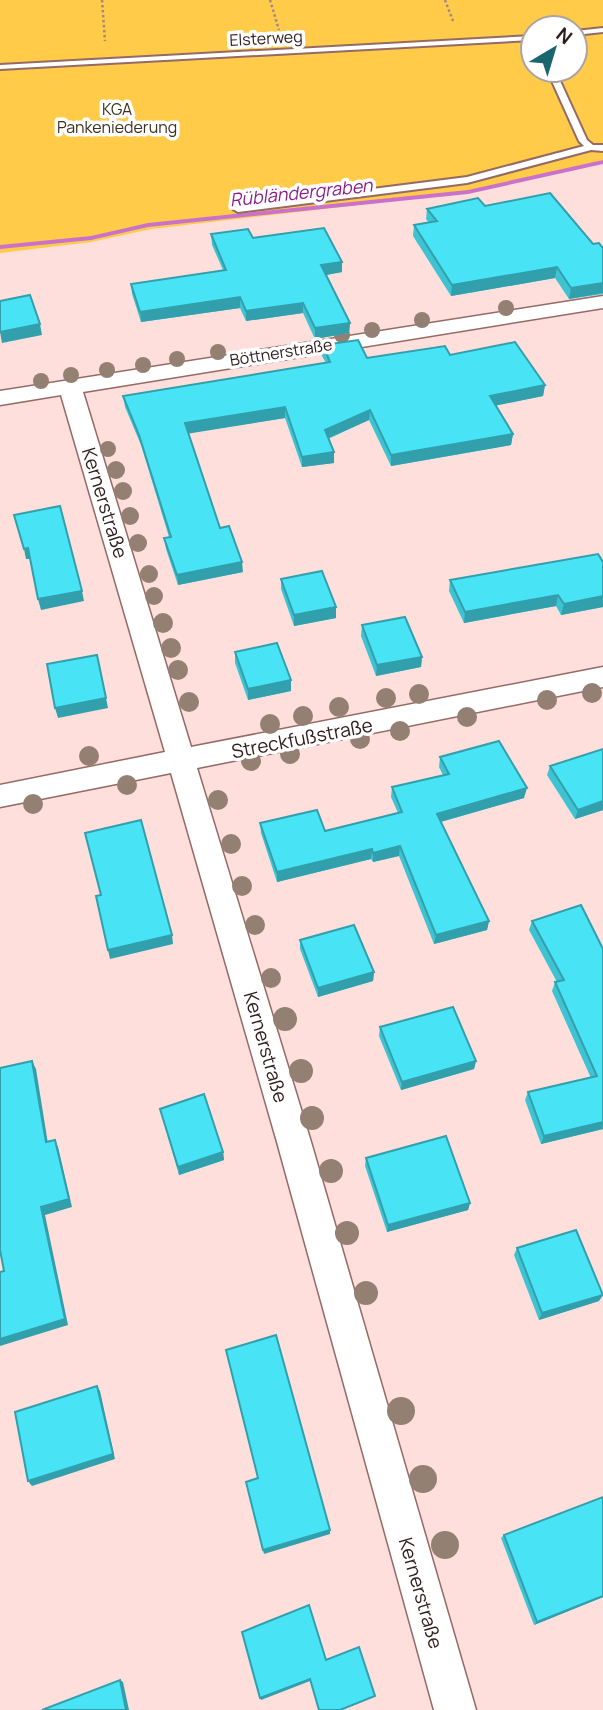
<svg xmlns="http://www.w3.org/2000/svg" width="603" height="1710" font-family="Manrope,sans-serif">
	<rect width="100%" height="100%" fill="#fedfdb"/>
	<!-- green -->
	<path fill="#ffcb49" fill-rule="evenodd" d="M0 0H603V160L480 191 151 229 91 242 0 253ZM533 28H575V70H533Z"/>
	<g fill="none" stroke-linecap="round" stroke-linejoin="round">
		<!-- stream -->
		<polygon fill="#ca71cb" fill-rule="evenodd" points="603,160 603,164 468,194 148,227 91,240 0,249 0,245 91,236 148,223 468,190"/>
		<defs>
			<g id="lane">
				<polygon points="603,28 603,32 575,35 575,31"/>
				<polygon points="533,36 533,40 0,69 0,65"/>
				<polygon points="547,70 555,70 587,140 593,145 603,145 603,151 591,150 467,183 238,212 233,209 238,206 467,177 584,146 579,141"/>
			</g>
			<polygon id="street" points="603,296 603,308 83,392 191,747 603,667 603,687 197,768 311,1142 476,1710 434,1710 277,1142 171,773 0,807 0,785 165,752 61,395 0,405 0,391"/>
		</defs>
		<!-- lane casing -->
		<use href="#lane" stroke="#956964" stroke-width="4"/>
		<!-- street casing -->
		<use href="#street" stroke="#956964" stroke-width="3"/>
		<!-- path -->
		<g stroke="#a18985" stroke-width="2.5" stroke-dasharray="2.5 2.5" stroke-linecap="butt">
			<polyline points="102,0 105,41"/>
			<polyline points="270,0 279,30"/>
			<polyline points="445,0 453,21"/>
		</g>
		<!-- lane -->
		<use href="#lane" fill="#fff" fill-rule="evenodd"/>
		<!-- street -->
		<use href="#street" fill="#fff" fill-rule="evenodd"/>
	</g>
	<!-- trees -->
	<g fill="#938072">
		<circle cx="506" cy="308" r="8"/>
		<circle cx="422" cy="320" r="8"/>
		<circle cx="372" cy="330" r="8"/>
		<circle cx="342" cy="335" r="8"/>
		<circle cx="218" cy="352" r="8"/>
		<circle cx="177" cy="359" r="8"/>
		<circle cx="143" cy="365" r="8"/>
		<circle cx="107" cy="370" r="8"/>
		<circle cx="71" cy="375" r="8"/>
		<circle cx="41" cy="381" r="8"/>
		<circle cx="108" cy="449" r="8"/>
		<circle cx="116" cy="470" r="9"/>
		<circle cx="123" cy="491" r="9"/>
		<circle cx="130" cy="516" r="9"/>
		<circle cx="138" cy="543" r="9"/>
		<circle cx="149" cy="574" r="9"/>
		<circle cx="154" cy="596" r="9"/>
		<circle cx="163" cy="623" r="10"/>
		<circle cx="171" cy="648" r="10"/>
		<circle cx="178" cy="670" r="10"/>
		<circle cx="592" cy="693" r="10"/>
		<circle cx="419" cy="694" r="10"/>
		<circle cx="386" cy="698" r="10"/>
		<circle cx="547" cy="700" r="10"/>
		<circle cx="189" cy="702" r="10"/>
		<circle cx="339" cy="707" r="10"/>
		<circle cx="303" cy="716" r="10"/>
		<circle cx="467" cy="717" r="10"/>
		<circle cx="270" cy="724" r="10"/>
		<circle cx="400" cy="731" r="10"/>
		<circle cx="360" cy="739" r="10"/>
		<circle cx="290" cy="754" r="10"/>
		<circle cx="89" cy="756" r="10"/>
		<circle cx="251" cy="761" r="10"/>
		<circle cx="127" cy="785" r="10"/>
		<circle cx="218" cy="800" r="10"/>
		<circle cx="33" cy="804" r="10"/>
		<circle cx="231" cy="844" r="10"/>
		<circle cx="242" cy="886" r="10"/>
		<circle cx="255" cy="925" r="10"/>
		<circle cx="271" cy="978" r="10"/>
		<circle cx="285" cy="1019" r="12"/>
		<circle cx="301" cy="1071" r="12"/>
		<circle cx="312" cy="1118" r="12"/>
		<circle cx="331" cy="1171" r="12"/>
		<circle cx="347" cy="1233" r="12"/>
		<circle cx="366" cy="1293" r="12"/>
		<circle cx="401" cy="1411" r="14"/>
		<circle cx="423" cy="1479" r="14"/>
		<circle cx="445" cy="1545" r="14"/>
	</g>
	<!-- wall -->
	<g fill="#3ec3d3">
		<polygon points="485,206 603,247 603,294 569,299 555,278 451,296 413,236 414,225 429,223 426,219 427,209"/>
		<polygon points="211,234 253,238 342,262 342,272 326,275 350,323 349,333 315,339 303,313 246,321 240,308 141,322 132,294 131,284 223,270 212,245"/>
		<polygon points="323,345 367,358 450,355 545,385 543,396 496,405 513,434 511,445 391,466 369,420 328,439 334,463 302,467 285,418 188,433 220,528 243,572 178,585 166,549 164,538 169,537 141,445 125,407 123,396 326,363 322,356"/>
		<polygon points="603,562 603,607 561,615 556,606 464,623 449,591 450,580"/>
		<polygon points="281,579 336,618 294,626 281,589"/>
		<polygon points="362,625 422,657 421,667 376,676 361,636"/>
		<polygon points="235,652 291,691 248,700 235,663"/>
		<polygon points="603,749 603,810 575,819 547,775 550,766"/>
		<polygon points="440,757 524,798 441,822 489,921 487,930 434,944 399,856 373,862 371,859 277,882 261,833 260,823 325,831 398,813 391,797 392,787 443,775 439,767"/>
		<polygon points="581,905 603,1129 541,1144 525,1100 528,1092 591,1078 552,991 555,982 557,982 529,930 532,921"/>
		<polygon points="300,940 374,972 373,981 318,997 300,949"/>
		<polygon points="380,1027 476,1061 474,1069 401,1090 379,1036"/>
		<polygon points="160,1109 223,1152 224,1160 179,1175"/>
		<polygon points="366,1158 470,1203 468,1210 387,1232 365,1166"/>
		<polygon points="517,1248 599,1301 539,1320 514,1255"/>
		<polygon points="504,1535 603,1597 534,1625 501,1538"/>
	</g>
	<!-- shaded-wall -->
	<g fill="#329fac">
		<polygon points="342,262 342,272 321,276 321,265"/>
		<polygon points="557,267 555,278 451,296 452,285"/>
		<polygon points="603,283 603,293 569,299 571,288"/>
		<polygon points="240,297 240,308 141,322 140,312"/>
		<polygon points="303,303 303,313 246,321 246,311"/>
		<polygon points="350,323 349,333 315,339 315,328"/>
		<polygon points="40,324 42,335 2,343 0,332"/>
		<polygon points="545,385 543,396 489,407 490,396"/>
		<polygon points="285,407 285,418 186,434 185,423"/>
		<polygon points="370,410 369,420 324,440 325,430"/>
		<polygon points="513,434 511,445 391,466 391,455"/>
		<polygon points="334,452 334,463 302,467 302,457"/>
		<polygon points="28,548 30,559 26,559 24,549"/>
		<polygon points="242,562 243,572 178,585 177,575"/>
		<polygon points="82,591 84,601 41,610 38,599"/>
		<polygon points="558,595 556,606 464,623 465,612"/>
		<polygon points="603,596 603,607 561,615 564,604"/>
		<polygon points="336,607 336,618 294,626 294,615"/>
		<polygon points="422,657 421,667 376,676 377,665"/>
		<polygon points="291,680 291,691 248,700 248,689"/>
		<polygon points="106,698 108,708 58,718 55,708"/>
		<polygon points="527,788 524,798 436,823 437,814"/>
		<polygon points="603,801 603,810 575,819 578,810"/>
		<polygon points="400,846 399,856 373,862 373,853"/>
		<polygon points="372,849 371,859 277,882 277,872"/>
		<polygon points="489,921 487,930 434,944 436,935"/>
		<polygon points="172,935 173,944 110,959 108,950"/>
		<polygon points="374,972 373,981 318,997 318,988"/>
		<polygon points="32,1061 36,1069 49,1150 46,1142"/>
		<polygon points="476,1061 474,1069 401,1090 402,1082"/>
		<polygon points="603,1122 603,1129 541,1144 544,1136"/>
		<polygon points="55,1140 58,1147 72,1207 45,1215 68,1325 0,1346 0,1339 41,1207"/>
		<polygon points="223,1152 224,1160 179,1175 178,1167"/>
		<polygon points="470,1203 468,1210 387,1232 388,1225"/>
		<polygon points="603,1295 599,1301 539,1320 542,1313"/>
		<polygon points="97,1386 100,1391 115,1459 32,1486 28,1481"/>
		<polygon points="330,1530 330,1534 264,1554 263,1550"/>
		<polygon points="603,1596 603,1597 534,1625 537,1622"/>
		<polygon points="310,1679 310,1681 261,1700 260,1698"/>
		<polygon points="120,1680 123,1682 129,1710 126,1710"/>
	</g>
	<!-- building -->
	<g fill="#48e3f5" stroke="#329fac" stroke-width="2">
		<polygon points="550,193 593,244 599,243 602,247 603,247 603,283 571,288 557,267 452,285 414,225 437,221 427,209 478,198 485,206"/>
		<polygon points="324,228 342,262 321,265 350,323 315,328 303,303 246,311 240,297 140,312 131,284 226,270 211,234 248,229 253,238"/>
		<polygon points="30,295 40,324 0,332 0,301"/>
		<polygon points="358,340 367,358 445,346 450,355 515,342 545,385 490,396 513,434 391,455 370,410 325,430 334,452 302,457 285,407 185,423 220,528 229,526 242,562 177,575 164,538 171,537 139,435 123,396 330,362 323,345"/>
		<polygon points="60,506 82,591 38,599 28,548 24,549 14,515"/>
		<polygon points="598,554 603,562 603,596 564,604 558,595 465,612 450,580"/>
		<polygon points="322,571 336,607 294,615 281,579"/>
		<polygon points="405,617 422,657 377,665 362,625"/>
		<polygon points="277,643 291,680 248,689 235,652"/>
		<polygon points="97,655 106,698 55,708 47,664"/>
		<polygon points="499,741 527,788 437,814 489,921 436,935 400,846 373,853 372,849 277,872 260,823 317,810 325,831 402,812 392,787 449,774 440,757"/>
		<polygon points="603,749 603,801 578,810 550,766"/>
		<polygon points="141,820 172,935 108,950 96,896 101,895 85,833"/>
		<polygon points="581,905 603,949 603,1122 544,1136 528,1092 597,1076 555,982 564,980 532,921"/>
		<polygon points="354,925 374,972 318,988 300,940"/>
		<polygon points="453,1007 476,1061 402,1082 380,1027"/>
		<polygon points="32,1061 46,1142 55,1140 69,1199 41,1207 65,1319 0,1339 0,1272 4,1271 0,1250 0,1068"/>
		<polygon points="204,1094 223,1152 178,1167 160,1109"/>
		<polygon points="446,1136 470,1203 388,1225 366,1158"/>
		<polygon points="576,1230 603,1295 542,1313 517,1248"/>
		<polygon points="276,1335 330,1530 263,1550 246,1482 258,1478 226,1350"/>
		<polygon points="97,1386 113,1454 28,1481 15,1412"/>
		<polygon points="603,1497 603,1596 537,1622 504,1535"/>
		<polygon points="309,1605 326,1660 359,1647 375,1696 340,1710 319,1710 310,1679 260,1698 242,1632"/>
		<polygon points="120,1680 126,1710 42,1710"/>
	</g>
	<g text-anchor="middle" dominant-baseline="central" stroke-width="7" stroke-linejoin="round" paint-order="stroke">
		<!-- far-street labels -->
		<g font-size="16" fill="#2d1c1a" stroke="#fff">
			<text transform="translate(266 38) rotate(-3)">Elsterweg</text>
			<text transform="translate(281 352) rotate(-9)">Böttnerstraße</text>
		</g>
		<!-- far-park labels -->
		<g font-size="16" fill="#3c321c" stroke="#fff">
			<text x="117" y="109">KGA<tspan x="117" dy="18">Pankeniederung</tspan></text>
		</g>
		<!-- far-water labels -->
		<g font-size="18" font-style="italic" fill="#8a1c8e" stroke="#fff">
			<text transform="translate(301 192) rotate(-6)">Rübländergraben</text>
		</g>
		<!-- street labels -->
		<g font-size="19" fill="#2d1c1a" stroke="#fff">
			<text transform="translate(105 503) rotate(73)">Kernerstraße</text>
			<text transform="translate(302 738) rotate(-11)">Streckfußstraße</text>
			<text transform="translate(266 1047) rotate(74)">Kernerstraße</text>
			<text transform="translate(421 1593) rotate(74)">Kernerstraße</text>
		</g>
	</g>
	<!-- north arrow -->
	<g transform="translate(554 49) rotate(38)"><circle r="33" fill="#ffffff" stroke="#aba4a3" stroke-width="2"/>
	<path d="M0-5L12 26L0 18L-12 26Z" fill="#1a666f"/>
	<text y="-10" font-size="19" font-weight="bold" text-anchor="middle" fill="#2d1c1a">N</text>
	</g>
</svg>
